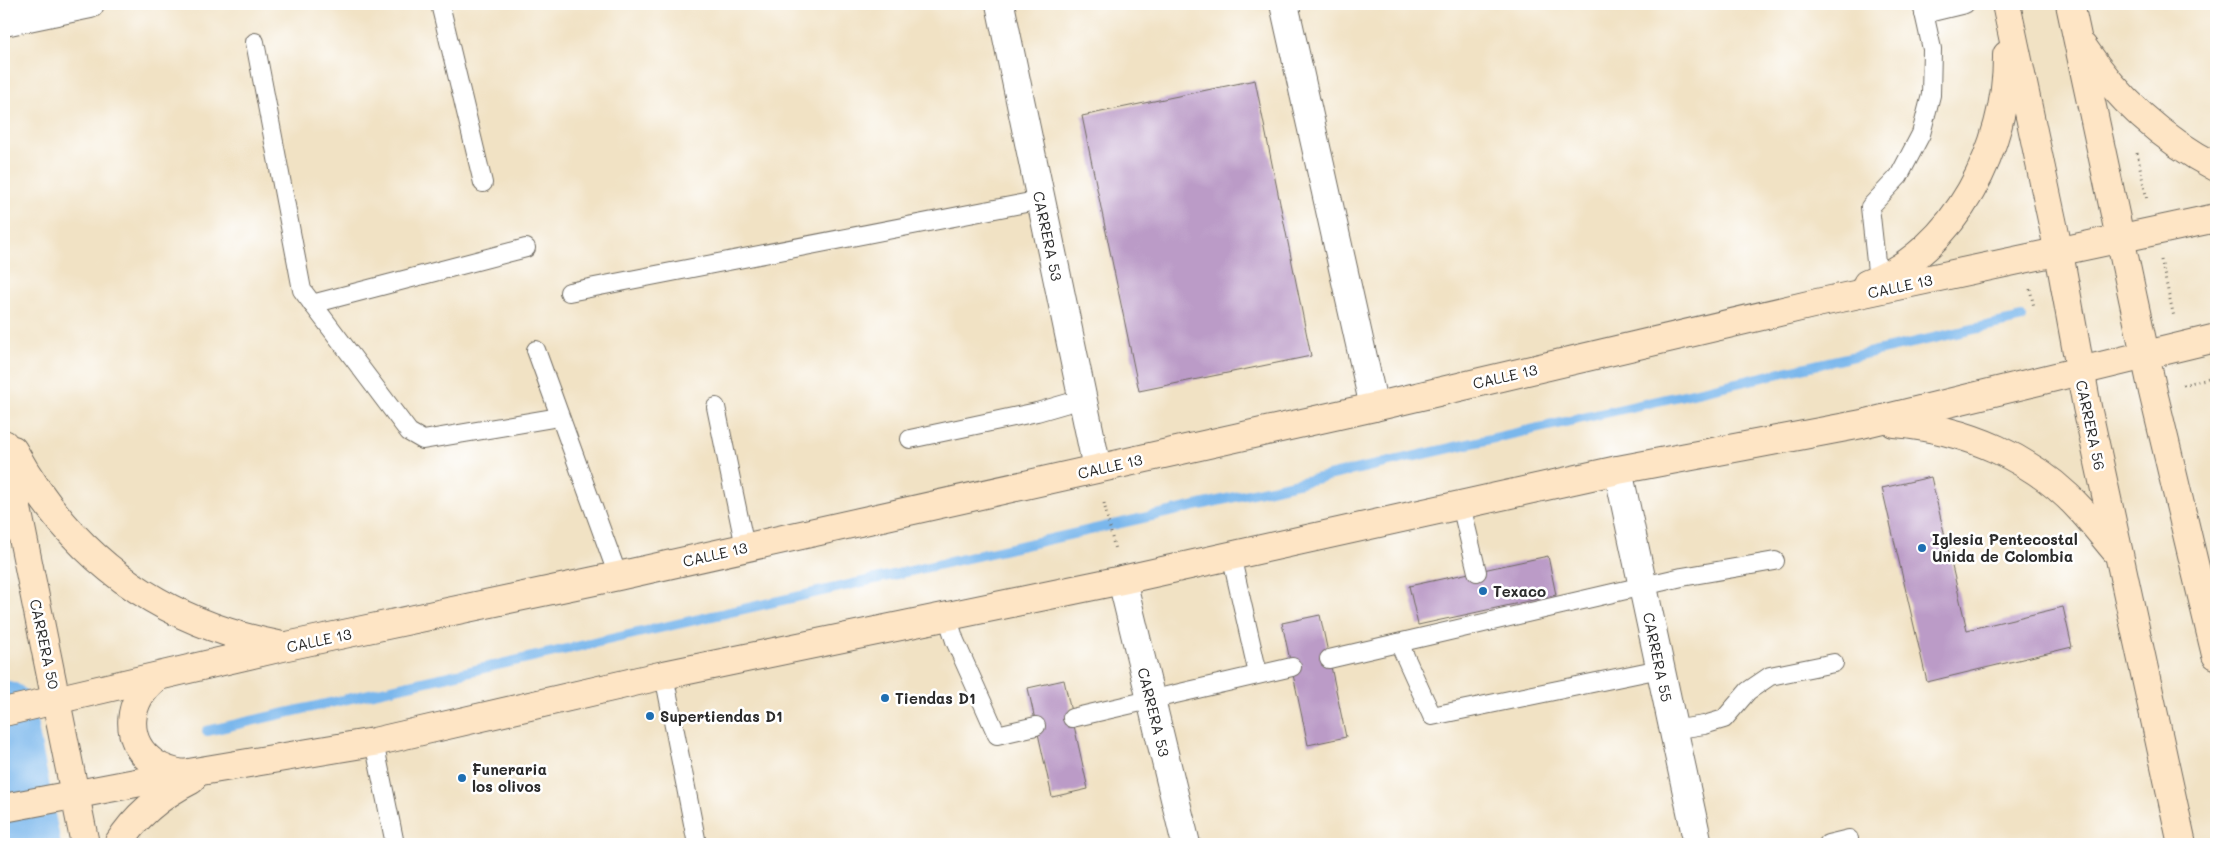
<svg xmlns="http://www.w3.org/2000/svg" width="2220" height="848" font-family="Mali,sans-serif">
	<rect width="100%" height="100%" fill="#fff"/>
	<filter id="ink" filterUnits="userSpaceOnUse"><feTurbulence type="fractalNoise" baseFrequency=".02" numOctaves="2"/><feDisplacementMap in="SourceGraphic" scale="10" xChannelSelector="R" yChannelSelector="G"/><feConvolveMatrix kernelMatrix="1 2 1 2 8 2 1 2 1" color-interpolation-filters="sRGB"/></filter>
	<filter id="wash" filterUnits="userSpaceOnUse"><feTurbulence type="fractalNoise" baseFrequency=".0096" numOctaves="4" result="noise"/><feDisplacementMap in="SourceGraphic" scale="20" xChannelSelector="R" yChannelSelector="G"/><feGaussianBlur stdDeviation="1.12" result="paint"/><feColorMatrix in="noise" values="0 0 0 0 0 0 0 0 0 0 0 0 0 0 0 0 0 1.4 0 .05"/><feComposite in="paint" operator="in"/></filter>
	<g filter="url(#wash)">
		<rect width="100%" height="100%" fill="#f1e2c4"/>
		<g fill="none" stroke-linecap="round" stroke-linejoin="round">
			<!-- stream -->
			<polyline stroke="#7ab7ec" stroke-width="10" points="207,731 2022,318"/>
			<!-- river -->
			<polyline stroke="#7ab7ec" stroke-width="61" points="4,711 30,844"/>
		</g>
		<g id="blocks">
			<!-- building -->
			<g fill="#bb9bc7">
				<polygon points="1255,80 1311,356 1139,391 1082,116"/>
				<polygon points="1931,477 1967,630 2063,607 2072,647 1927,682 1882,488"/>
				<polygon points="1548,556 1556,595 1418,625 1409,586"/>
				<polygon points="1320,615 1346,737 1308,745 1282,623"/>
				<polygon points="1064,680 1088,789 1052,797 1028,688"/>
			</g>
		</g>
	</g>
	<g filter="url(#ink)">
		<use href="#blocks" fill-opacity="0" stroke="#706b61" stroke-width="1"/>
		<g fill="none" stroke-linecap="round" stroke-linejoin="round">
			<defs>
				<g id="lane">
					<polyline points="440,4 483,183"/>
					<polyline points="1924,14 1965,4"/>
					<polyline points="255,42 302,290 409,432 423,440 559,417"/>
					<polyline points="1878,280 1870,207 1899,176 1921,134 1931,95 1932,49 1922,4"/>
					<polyline points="569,292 1041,200"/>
					<polyline points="312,304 526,248"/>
					<polyline points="536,350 618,576"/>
					<polyline points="716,407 745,547"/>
					<polyline points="910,439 1037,412 1082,399"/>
					<polyline points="1461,505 1477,572"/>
					<polyline points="1231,555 1258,674"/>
					<polyline points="947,616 955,641 997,735 1036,726"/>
					<polyline points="1399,643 1432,716 1660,669"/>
					<polyline points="1329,659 1682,577 1775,561"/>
					<polyline points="664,675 697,844"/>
					<polyline points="1072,718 1292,667"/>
					<polyline points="1673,730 1704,725 1724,719 1748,691 1770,676 1834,663"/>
					<polyline points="374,742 395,844"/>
					<polyline points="1828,844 1849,839"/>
				</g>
				<g id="street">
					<polyline points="1000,4 1097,468"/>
					<polyline points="1284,4 1374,407"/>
					<polyline points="4,22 90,4"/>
					<polyline points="1618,470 1698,844"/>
					<polyline points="1122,580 1186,844"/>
				</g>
				<g id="secondary">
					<polyline points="2006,4 2059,253 2087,407 2182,844"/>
					<polyline points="2070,4 2153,392 2216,655"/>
					<path d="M2083 47C2117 98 2162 139 2216 167"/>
					<path d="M1867 284C1956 251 2008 145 2007 55"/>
					<path d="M1894 423C1965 429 2034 457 2083 512 2094 524 2104 537 2115 550"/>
					<polyline points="4,444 85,844"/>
					<path d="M13 450C71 557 159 622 278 645"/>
					<path d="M157 677C127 698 122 741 154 763 163 770 173 772 183 774"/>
					<polyline points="4,712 287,646 618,576 1374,407 1817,303 2216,218"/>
					<polyline points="4,808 183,774 374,742 664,675 1122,580 1618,470 1862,424 2216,338"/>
					<path d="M118 844C136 815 161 795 191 780"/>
				</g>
			</defs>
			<!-- lane casing -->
			<use href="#lane" stroke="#706b61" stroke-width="20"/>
			<!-- street casing -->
			<use href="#street" stroke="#706b61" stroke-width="30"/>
			<!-- secondary casing -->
			<use href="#secondary" stroke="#706b61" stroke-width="30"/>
			<!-- path -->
			<g stroke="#706b61" stroke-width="3" stroke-dasharray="1 4" stroke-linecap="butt">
				<polyline points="2137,153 2147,200"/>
				<polyline points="2161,260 2174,317"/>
				<polyline points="2030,289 2034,307"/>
				<polyline points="2183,385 2216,376"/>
				<polyline points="1104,503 1115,550"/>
			</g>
			<!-- lane -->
			<use href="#lane" stroke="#fff" stroke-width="18"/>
			<!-- street -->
			<use href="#street" stroke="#fff" stroke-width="28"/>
			<!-- secondary -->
			<use href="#secondary" stroke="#fee5c5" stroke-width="28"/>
		</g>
	</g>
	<!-- markers -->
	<g fill="#1f6fb2" stroke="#fff" stroke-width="2">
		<circle cx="1922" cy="548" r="5"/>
		<circle cx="1483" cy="591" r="5"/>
		<circle cx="885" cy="698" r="5"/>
		<circle cx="650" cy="716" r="5"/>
		<circle cx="462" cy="778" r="5"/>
	</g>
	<g text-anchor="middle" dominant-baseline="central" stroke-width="5" stroke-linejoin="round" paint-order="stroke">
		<!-- street labels -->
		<g font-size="15" fill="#2b2b2b" stroke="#fff">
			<text transform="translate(1048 236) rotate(78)">CARRERA 53</text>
			<text transform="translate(1900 286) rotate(-12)">CALLE 13</text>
			<text transform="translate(1505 376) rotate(-13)">CALLE 13</text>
			<text transform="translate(2091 425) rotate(78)">CARRERA 56</text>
			<text transform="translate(1110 466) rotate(-13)">CALLE 13</text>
			<text transform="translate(715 554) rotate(-13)">CALLE 13</text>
			<text transform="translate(319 640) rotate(-12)">CALLE 13</text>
			<text transform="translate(45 644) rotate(78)">CARRERA 50</text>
			<text transform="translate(1658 657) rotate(78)">CARRERA 55</text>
			<text transform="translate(1154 712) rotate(76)">CARRERA 53</text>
		</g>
		<!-- poi labels -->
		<g font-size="15" font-weight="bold" fill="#2b2b2b" stroke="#fff" text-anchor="start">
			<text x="1932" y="539">Iglesia Pentecostal<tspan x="1932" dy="17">Unida de Colombia</tspan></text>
			<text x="1493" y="591">Texaco</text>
			<text x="895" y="698">Tiendas D1</text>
			<text x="660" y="716">Supertiendas D1</text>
			<text x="472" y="769">Funeraria<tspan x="472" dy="17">los olivos</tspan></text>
		</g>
	</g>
	<!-- margin -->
	<rect width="2220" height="848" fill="none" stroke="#fff" stroke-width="20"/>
</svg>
